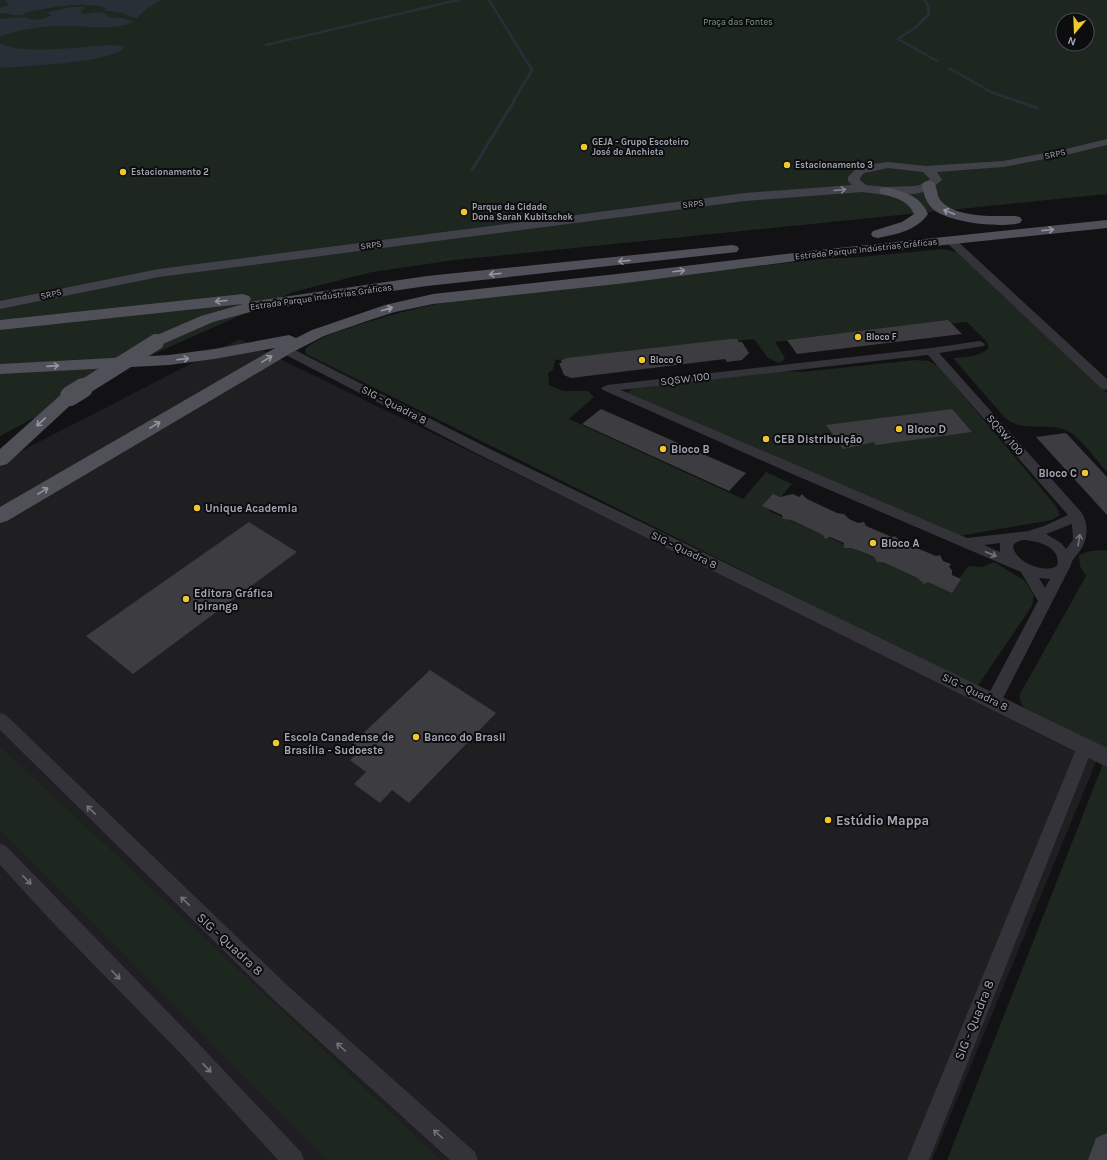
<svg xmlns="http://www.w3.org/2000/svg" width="1107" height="1160" font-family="Karla,sans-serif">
	<rect width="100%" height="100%" fill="#121214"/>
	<!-- built -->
	<polygon fill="#1f1e21" points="239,339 1098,757 932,1160 0,1160 0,462"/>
	<!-- green -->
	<g fill="#1e2620" fill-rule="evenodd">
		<path d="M0 0H1107V194L455 260 372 272 293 292 158 352 0 436ZM1063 20H1087V44H1063Z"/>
		<path d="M942 249 957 252 965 257 1107 393V472C1099 463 1080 438 1071 433 1048 419 1026 435 1005 418L953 358C966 357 979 357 989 348L987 342 967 322 775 342 785 358 783 361 779 363 768 358 754 339 555 360 553 370 548 373 549 385 563 391H588L594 397 569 419 743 499 766 472 792 484 769 511 949 591 969 566 982 567 994 562 1024 580 1034 595 1032 606 977 687 306 354 305 349C319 337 338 332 355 326 388 315 421 307 455 300L822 259 861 257Z"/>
		<polygon points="916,360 929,361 939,367 1056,506 1060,515 1052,520 959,536 630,395 628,392 635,387 782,371 801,372"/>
		<polygon points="1107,550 1107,751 1025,710 1020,700 1020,694 1086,576 1080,566 1079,555 1091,551"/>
		<polygon points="0,746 441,1160 327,1160 0,830"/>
		<polygon points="1105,759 1107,760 1107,1160 947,1160"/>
	</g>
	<!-- water -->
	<g fill="#292f37">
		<path d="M6 0H161L147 8 137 18 131 17 123 13 103 10 107 8C83 1 52 7 28 12 19 19 10 13 0 13V8L10 5 5 2Z"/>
		<path d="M71 7H84L85 8 81 11 82 14C93 15 101 7 108 17L123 18 134 22C115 30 92 27 73 26 51 25 20 28 0 37V19C6 18 21 17 27 18 37 21 42 20 52 15L47 13 49 12Z"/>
		<path d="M0 43C19 56 85 46 110 45L122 46 124 48C109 63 24 66 0 68Z"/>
	</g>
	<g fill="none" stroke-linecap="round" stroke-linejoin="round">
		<!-- stream-far1 -->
		<g stroke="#292f37" stroke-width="2.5">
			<polyline points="489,0 532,70 513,102"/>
			<polyline points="925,0 928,6 929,14 916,27 898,39 937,61"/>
			<polyline points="266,45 458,0"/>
			<polyline points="949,68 991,92 1019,102"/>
		</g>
		<!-- stream -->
		<g stroke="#292f37" stroke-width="3">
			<polyline points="1016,101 1037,108"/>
			<polyline points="472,170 514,101"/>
		</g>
	</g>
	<!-- building -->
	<g fill="#3c3c41">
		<polygon points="948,320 962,334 797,354 787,340"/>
		<polygon points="730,339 737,339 739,342 742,342 749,353 742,360 727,362 725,359 571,378 564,375 559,363 562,363 561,360 567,358"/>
		<polygon points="601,409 746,473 729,491 582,424"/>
		<polygon points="952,409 972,432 876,445 874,442 843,449 826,425"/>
		<polygon points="1066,433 1107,477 1107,515 1036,437"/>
		<polygon points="773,494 780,497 793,494 799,497 802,494 807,499 837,513 844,514 849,519 858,523 864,522 866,526 892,537 895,536 900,541 936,556 940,555 943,561 951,564 949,567 952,570 952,575 961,579 952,593 928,582 924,584 918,578 883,562 877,562 874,557 860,551 851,548 844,548 844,543 830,537 825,539 823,535 791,520 783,519 782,515 762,506"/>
		<polygon points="249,522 297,552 133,674 86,636"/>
		<polygon points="430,670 496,713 409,803 392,790 380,803 354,784 366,772 350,760 361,749 353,743"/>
	</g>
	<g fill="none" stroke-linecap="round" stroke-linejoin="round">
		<!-- minor -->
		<g fill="#333339" fill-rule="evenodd">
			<path d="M980 341 985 344 984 346 939 353 1082 513C1089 525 1088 541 1079 552 1076 557 1072 559 1071 565L999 706 993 707 987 706 985 701 1038 601 1021 572 790 473 603 390 601 388 607 385 931 348ZM928 355 1068 515 1044 526 1028 531 967 538 621 390ZM1072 524 1073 540 1066 549 1061 543 1046 534ZM1022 540C1037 540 1062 547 1057 566 1043 574 1015 562 1013 546L1015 543ZM1000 543V552L984 545ZM1039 578 1050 579 1045 588Z"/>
			<polygon points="0,713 6,715 288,986 475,1152 478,1160 450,1160 274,1000 0,730"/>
			<polygon points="1085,740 1091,742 1093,747 929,1160 907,1160 1077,747 1079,742"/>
			<polygon points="0,844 6,846 197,1042 301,1152 304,1160 278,1160 183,1056 56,926 0,865"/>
		</g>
		<!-- tertiary -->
		<g fill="#333339" fill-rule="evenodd">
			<polygon points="950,237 954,238 1107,379 1107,390 1102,389 946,242 944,240"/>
			<polygon points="285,345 486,447 1107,748 1107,767 476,453 280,352 279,349 280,346"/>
		</g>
		<!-- secondary -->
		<g fill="#414249" fill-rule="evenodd">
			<path d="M1107 139V145L1066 155 1003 167 937 172 942 180 928 191 915 194 886 195 862 192 745 201 159 277 0 309V301L159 269 745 193 852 185 848 181V177L856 169 873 164 888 162 926 166 1003 161 1066 149ZM888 168 923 172 930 179 920 185 915 186 886 187 866 185 860 180V178L864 173Z"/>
			<polygon points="1107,1133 1107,1160 1088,1160 1096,1138"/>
		</g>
		<!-- primary -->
		<g fill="#4f5058" fill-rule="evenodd">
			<path d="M929 181 934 182C938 189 936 196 942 202 957 218 995 216 1015 216L1020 217 1022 220 1020 223C999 228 952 223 934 210 926 203 924 195 922 185L924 182Z"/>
			<path d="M886 187C904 192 920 195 928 214 916 231 897 234 878 238L873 237 871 234 873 231 902 222 914 214C908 200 894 197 881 194L879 191 881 188Z"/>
			<polygon points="1107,220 1107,228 819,258 626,283 433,304 395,312 370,320 324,336 291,353 7,521 0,523 0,507 275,348 214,359 169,365 0,374 0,364 169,355 214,349 289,335 296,338 312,330 385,305 433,294 626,273 819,250"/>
			<polygon points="732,245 737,246 739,249 737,252 427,286 254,311 213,322 156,347 150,346 148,342 150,338 201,316 243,304 0,330 0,320 243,294 249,296 251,299 249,302 427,276"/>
			<polygon points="70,391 76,392 79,396 76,400 7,464 0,466 0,449 64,392"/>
		</g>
		<!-- primary-bridge-far1 -->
		<polyline stroke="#4f5058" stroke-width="16" points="81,389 156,342"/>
		<!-- primary-bridge -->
		<polyline stroke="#4f5058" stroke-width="20" points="70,396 83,388"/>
	</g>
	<!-- one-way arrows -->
	<defs><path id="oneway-shaft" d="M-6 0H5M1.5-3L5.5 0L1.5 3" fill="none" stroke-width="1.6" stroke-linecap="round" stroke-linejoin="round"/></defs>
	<use stroke="#81848f" href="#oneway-shaft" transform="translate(840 190) rotate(-5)"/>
	<g stroke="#9396a2">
		<use href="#oneway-shaft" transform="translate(949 212) rotate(-158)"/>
		<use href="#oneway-shaft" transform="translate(1048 230) rotate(-6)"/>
		<use href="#oneway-shaft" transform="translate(624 261) rotate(174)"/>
		<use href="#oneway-shaft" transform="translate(679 271) rotate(-7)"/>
		<use href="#oneway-shaft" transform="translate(495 274) rotate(174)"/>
		<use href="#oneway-shaft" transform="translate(221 301) rotate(175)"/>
		<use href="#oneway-shaft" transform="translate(387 309) rotate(-16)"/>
		<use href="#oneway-shaft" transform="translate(183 359) rotate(-7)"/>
		<use href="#oneway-shaft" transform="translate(267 359) rotate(-31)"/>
		<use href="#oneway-shaft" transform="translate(53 366) rotate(-4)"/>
		<use href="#oneway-shaft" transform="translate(41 422) rotate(137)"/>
		<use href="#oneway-shaft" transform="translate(155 425) rotate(-31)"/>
		<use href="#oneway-shaft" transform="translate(43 491) rotate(-31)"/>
	</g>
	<g stroke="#71737d">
		<use href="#oneway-shaft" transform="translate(1079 540) rotate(-81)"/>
		<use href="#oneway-shaft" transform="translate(991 554) rotate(23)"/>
		<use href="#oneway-shaft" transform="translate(91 810) rotate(-136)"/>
		<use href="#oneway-shaft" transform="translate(27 880) rotate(46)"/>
		<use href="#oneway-shaft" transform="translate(185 901) rotate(-136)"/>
		<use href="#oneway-shaft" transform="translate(116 975) rotate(46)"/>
		<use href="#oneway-shaft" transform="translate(341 1047) rotate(-138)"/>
		<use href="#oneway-shaft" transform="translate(207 1068) rotate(47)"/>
		<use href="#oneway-shaft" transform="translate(438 1134) rotate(-138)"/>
	</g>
	<!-- markers -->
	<g fill="#efc72f" stroke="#0d0d0f" stroke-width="1.5">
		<circle cx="584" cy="147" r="4"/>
		<circle cx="787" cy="165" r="4"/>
		<circle cx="123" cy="172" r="4"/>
		<circle cx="464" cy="212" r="4"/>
		<circle cx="858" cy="337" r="4"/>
		<circle cx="642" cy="360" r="4"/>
		<circle cx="899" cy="429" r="4"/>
		<circle cx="766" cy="439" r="4"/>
		<circle cx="663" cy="449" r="4"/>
		<circle cx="1085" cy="473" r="4"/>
		<circle cx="197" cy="508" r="4"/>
		<circle cx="873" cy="543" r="4"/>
		<circle cx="186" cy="599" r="4"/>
		<circle cx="416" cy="737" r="4"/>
		<circle cx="276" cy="743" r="4"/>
		<circle cx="828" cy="820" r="4"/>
	</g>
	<g text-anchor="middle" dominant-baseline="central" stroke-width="4" stroke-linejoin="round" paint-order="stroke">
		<!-- far-park labels -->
		<g font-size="9" fill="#7b9f82" stroke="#0d0d0f">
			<text x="738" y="22">Praça das Fontes</text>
		</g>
		<!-- far-poi labels -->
		<g font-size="9" font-weight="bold" fill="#a4a7b4" stroke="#0d0d0f" text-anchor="start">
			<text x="592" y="142">GEJA - Grupo Escoteiro<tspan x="592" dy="10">José de Anchieta</tspan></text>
			<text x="795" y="165">Estacionamento 3</text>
			<text x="131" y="172">Estacionamento 2</text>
			<text x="472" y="207">Parque da Cidade<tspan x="472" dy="10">Dona Sarah Kubitschek</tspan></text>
			<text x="866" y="337">Bloco F</text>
			<text x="650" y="360">Bloco G</text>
		</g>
		<!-- far-street labels -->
		<g font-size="9" fill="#a4a7b4" stroke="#0d0d0f">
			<text transform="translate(1055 154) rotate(-12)">SRPS</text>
			<text transform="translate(693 204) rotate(-7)">SRPS</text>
			<text transform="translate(371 245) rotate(-8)">SRPS</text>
			<text transform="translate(866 249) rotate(-6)">Estrada Parque Indústrias Gráficas</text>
			<text transform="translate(51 294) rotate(-12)">SRPS</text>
			<text transform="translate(321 297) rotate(-8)">Estrada Parque Indústrias Gráficas</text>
		</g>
		<!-- street labels -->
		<g font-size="11" fill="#a4a7b4" stroke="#0d0d0f">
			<text transform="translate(685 379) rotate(-7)">SQSW 100</text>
			<text transform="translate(394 405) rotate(27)">SIG - Quadra 8</text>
			<text transform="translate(1005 435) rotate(49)">SQSW 100</text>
			<text transform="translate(684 550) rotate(26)">SIG - Quadra 8</text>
			<text transform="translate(975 692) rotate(26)">SIG - Quadra 8</text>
		</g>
		<!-- poi labels -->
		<g font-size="11" font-weight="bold" fill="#a4a7b4" stroke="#0d0d0f" text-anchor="start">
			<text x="907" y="429">Bloco D</text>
			<text x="774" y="439">CEB Distribuição</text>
			<text x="671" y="449">Bloco B</text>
			<text x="1077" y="473" text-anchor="end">Bloco C</text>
			<text x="205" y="508">Unique Academia</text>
			<text x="881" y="543">Bloco A</text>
			<text x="194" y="593">Editora Gráfica<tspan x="194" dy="13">Ipiranga</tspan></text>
			<text x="284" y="737">Escola Canadense de<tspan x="284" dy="13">Brasília - Sudoeste</tspan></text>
			<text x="424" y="737">Banco do Brasil</text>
		</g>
		<!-- near-poi labels -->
		<g font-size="13" font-weight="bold" fill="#a4a7b4" stroke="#0d0d0f" text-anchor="start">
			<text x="836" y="820">Estúdio Mappa</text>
		</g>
		<!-- near-street labels -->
		<g font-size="13" fill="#a4a7b4" stroke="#0d0d0f">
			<text transform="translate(230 944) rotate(43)">SIG - Quadra 8</text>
			<text transform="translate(974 1020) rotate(-68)">SIG - Quadra 8</text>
		</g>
	</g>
	<!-- north arrow -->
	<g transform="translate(1075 32) rotate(199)"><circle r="19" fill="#0d0d0f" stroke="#494b51"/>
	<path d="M0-3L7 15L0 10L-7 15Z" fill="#efc72f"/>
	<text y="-6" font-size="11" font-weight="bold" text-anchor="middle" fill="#a4a7b4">N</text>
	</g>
</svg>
